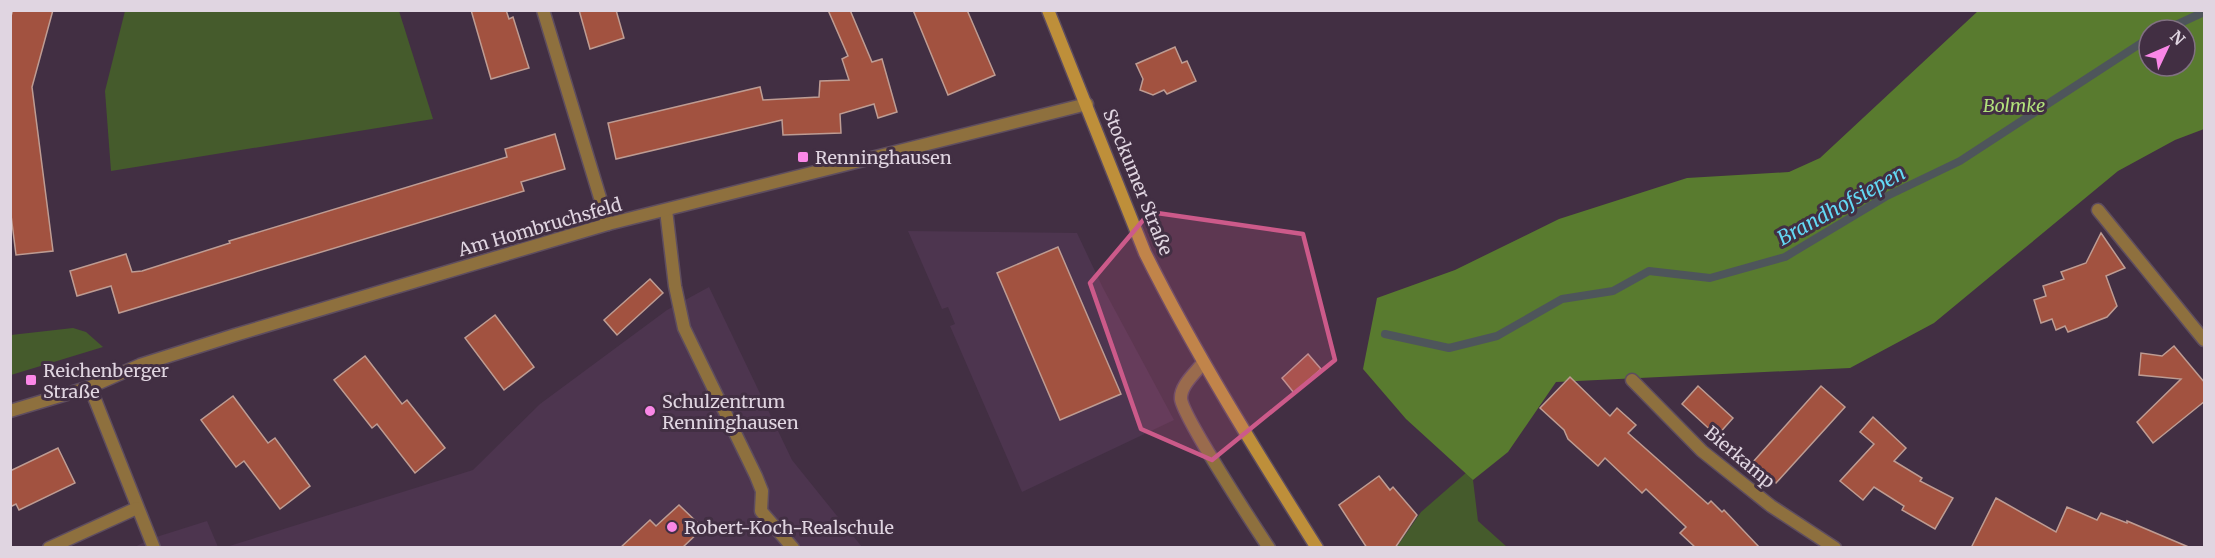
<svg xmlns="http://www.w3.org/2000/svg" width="2215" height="558" font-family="Merriweather,serif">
	<rect width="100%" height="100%" fill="#422f43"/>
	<!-- built -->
	<g fill="#4d354f">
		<polygon points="908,231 1077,233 1103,288 1174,420 1022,492 950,326 955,324 948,307 942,309"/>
		<polygon points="709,287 792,460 862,547 223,548 473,470 540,404 667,310"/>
		<polygon points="207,521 218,547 133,548 150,539"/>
	</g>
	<!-- green -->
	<g fill="#455b2c">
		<polygon points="125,11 399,11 433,119 111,171 105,91"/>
		<polygon points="73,328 86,332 103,347 11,375 11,335"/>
		<polygon points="1467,472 1473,480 1478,521 1507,547 1396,548 1421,512"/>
	</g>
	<!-- forest -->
	<path fill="#597b2f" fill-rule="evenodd" d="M1978 11H2204V129L2175 140 2118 171 1934 323 1850 368 1556 382 1508 452 1473 480 1406 419 1363 369 1377 298 1455 270 1559 219 1687 178 1789 172 1820 158ZM2149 30H2185V66H2149Z"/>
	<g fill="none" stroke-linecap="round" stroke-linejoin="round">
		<!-- stream -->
		<g stroke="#4e555b" stroke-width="8">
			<polyline points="2165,30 2204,12"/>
			<polyline points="1385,334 1449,348 1497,336 1562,299 1613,291 1649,271 1710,278 1785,257 1885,197 1960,161 2149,38"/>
		</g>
	</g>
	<!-- building -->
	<g fill="#a25240" stroke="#be9c93" stroke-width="1.5">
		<polygon points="13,10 53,10 32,87 53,251 16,255 10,207 10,19"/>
		<polygon points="471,10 506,10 509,19 513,17 529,68 491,79"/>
		<polygon points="579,10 616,10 624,38 590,49"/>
		<polygon points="828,10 850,10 872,62 882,59 897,112 878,118 874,104 840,114 841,133 783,135 782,120 616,159 608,123 760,87 763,100 819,97 820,81 849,80 842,59 848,56"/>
		<polygon points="913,10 967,10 995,75 948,95"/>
		<polygon points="1175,47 1182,63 1187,61 1196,81 1167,94 1164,90 1153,95 1140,90 1143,79 1136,64"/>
		<polygon points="555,134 565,169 521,182 524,191 119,313 111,286 77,296 70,271 126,254 132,272 142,271 230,243 229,241 507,157 505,149"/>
		<polygon points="2101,233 2125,268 2106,276 2117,306 2107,317 2068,332 2065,326 2056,330 2052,319 2041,323 2034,300 2046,296 2043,286 2064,279 2061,272 2086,263"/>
		<polygon points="1058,247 1121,394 1060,420 997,273"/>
		<polygon points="650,279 663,293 617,335 604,320"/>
		<polygon points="495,315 534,367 504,390 465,338"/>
		<polygon points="2174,346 2205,383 2205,401 2153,443 2137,422 2181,379 2139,375 2141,353 2162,356"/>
		<polygon points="1308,354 1321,369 1294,393 1282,378"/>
		<polygon points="365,356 402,404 407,400 445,448 415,473 377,424 372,428 334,380"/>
		<polygon points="1570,377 1610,416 1617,408 1636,425 1628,433 1708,504 1711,501 1722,512 1724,510 1760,548 1696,548 1680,533 1686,527 1646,489 1642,493 1605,458 1598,466 1568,439 1564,430 1540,408"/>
		<polygon points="1698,386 1733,418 1717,436 1682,404"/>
		<polygon points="1821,386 1845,407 1776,483 1753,462"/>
		<polygon points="233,396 268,443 275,438 310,486 280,509 244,461 236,467 201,420"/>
		<polygon points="1873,417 1906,448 1894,461 1922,478 1920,481 1953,498 1935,529 1902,510 1904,506 1874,487 1863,500 1840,481 1874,444 1860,432"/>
		<polygon points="58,448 75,483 19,510 16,504 10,507 10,471"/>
		<polygon points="1379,476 1390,490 1393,487 1417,515 1395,548 1367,548 1339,505"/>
		<polygon points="1996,498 2056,532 2067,507 2097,520 2101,513 2127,523 2127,521 2191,548 1971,548"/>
		<polygon points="679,505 703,528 682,548 620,548 650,520 656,526"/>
	</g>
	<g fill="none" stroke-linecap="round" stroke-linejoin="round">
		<defs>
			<g id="service">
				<polyline points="666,210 675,286 684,328 756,476 762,491 761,511 793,548"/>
				<path d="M1202 364C1195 373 1180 386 1181 399 1183 417 1255 527 1269 548"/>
				<polyline points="90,387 154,548"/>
				<polyline points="49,548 137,508"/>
			</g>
			<g id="minor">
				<polyline points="543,10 608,224"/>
				<polyline points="2098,210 2204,340"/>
				<polyline points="1632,380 1702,451 1771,506 1835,548"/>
				<polyline points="10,411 90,387 140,365 235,335 608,224 1087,104"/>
			</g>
			<path id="secondary" d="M1048 10 1145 253C1196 355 1256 451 1317 548"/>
		</defs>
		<!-- service casing -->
		<use href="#service" stroke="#5e4d5f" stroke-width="15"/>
		<!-- minor casing -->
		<use href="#minor" stroke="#5e4d5f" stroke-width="15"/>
		<!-- secondary casing -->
		<use href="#secondary" stroke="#5e4d5f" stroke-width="15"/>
		<!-- service -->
		<use href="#service" stroke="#8e703e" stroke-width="12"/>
		<!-- minor -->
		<use href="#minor" stroke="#8e703e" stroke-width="12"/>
		<!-- secondary -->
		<use href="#secondary" stroke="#be8f3a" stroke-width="12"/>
	</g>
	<!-- marked area -->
	<path fill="#cc5a8a" fill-opacity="0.2" stroke="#cc5a8a" stroke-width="4.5" stroke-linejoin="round" d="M1150 212 1303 234 1335 360 1212 460 1141 429 1090 283Z"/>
	<!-- markers -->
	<g fill="#fa87e7" stroke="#422f43" stroke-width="2">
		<rect x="797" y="151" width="12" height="12" rx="3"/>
		<rect x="25" y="374" width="12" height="12" rx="3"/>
		<circle cx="650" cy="411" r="6"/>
		<circle cx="672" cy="527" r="6"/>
	</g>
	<g text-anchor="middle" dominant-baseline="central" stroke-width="6" stroke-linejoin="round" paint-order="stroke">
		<!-- park labels -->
		<g font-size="18" font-style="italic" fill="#b2e27c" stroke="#422f43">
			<text x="2014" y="105">Bolmke</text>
		</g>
		<!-- poi labels -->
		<g font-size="18" fill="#e0d5e1" stroke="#422f43" text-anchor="start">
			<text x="815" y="157">Renninghausen</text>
			<text x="43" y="370">Reichenberger<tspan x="43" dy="21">Straße</tspan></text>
			<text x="662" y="401">Schulzentrum<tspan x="662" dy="21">Renninghausen</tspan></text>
			<text x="684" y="527">Robert-Koch-Realschule</text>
		</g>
		<!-- street labels -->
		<g font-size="18" fill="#e0d5e1" stroke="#422f43">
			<text transform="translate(1138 182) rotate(68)">Stockumer Straße</text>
			<text transform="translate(540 227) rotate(-16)">Am Hombruchsfeld</text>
			<text transform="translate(1740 457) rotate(40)">Bierkamp</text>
		</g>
		<!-- water labels -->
		<g font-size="20" font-style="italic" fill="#63d9f5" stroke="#422f43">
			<text transform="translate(1841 205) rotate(-29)">Brandhofsiepen</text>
		</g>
	</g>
	<!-- border -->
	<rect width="2215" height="558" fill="none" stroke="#e0d5e1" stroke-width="24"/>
	<!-- north arrow -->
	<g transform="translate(2167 48) rotate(46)"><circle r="28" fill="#422f43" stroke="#817182" stroke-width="1.5"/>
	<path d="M0-4.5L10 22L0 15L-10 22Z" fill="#fa87e7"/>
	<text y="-9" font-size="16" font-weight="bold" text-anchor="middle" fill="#e0d5e1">N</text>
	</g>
</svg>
